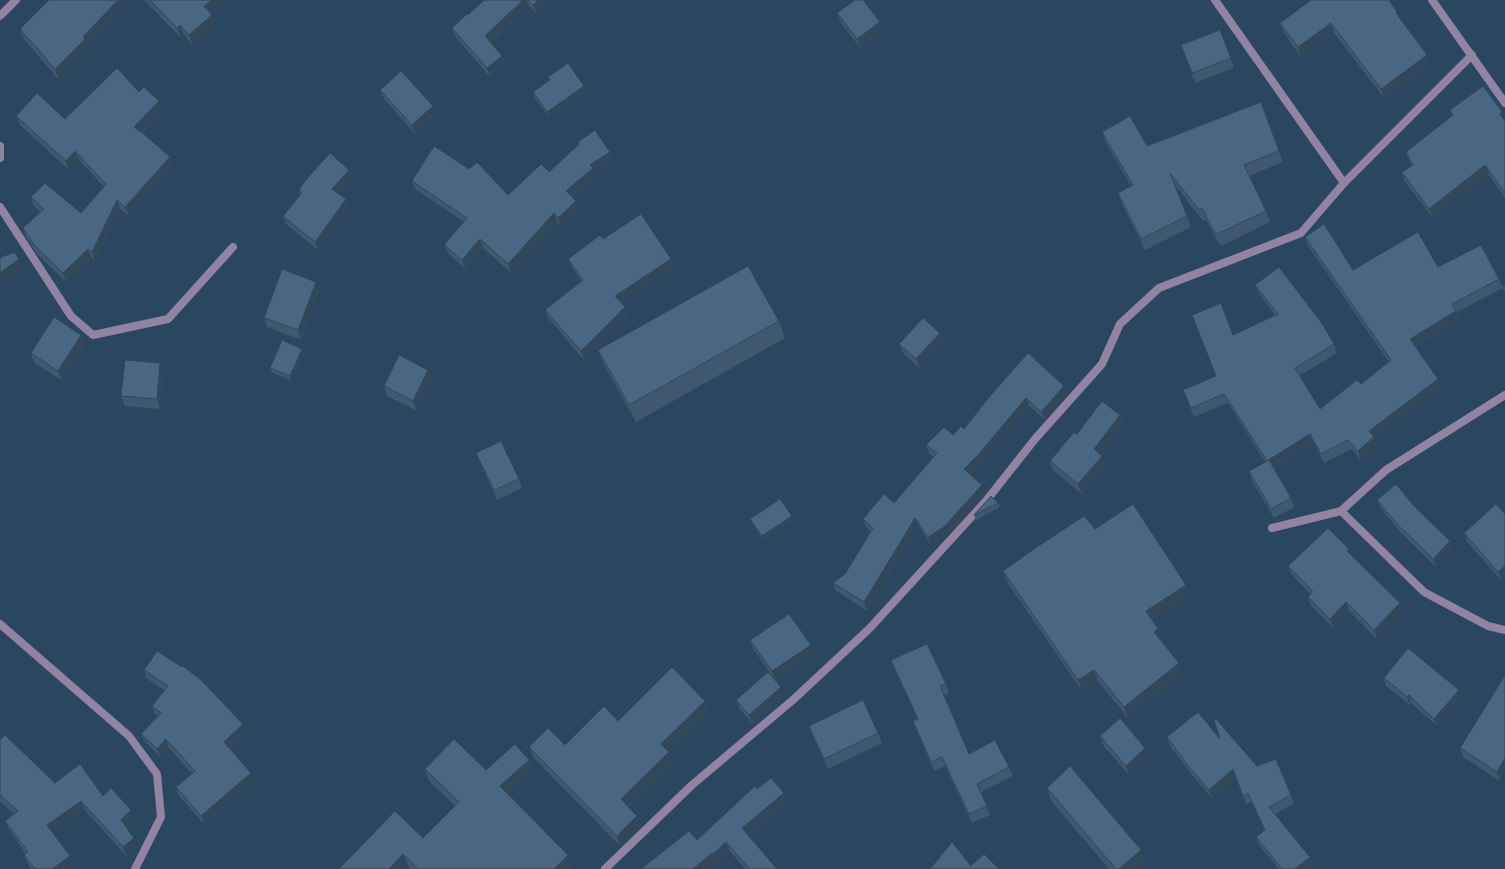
<svg xmlns="http://www.w3.org/2000/svg" width="1505" height="869" font-family="'Titillium Web',sans-serif">
	<rect width="100%" height="100%" fill="#2a4660"/>
	<g fill="none" stroke-linecap="round" stroke-linejoin="round">
		<!-- minor -->
		<g stroke="#9283a2" stroke-width="8">
			<polyline points="1215,0 1344,183"/>
			<polyline points="1432,0 1505,103"/>
			<polyline points="0,16 16,0"/>
			<polyline points="0,146 0,158"/>
			<polyline points="0,207 71,316 93,335 168,319 233,247"/>
			<polyline points="1341,511 1424,592 1488,626 1505,630"/>
			<polyline points="1272,528 1341,511 1386,470 1505,395"/>
			<polyline points="0,624 129,736 157,774 161,817 135,869"/>
			<polyline points="605,869 692,785 794,699 870,628 986,501 1035,439 1102,364 1120,324 1159,288 1301,233 1344,183 1472,55"/>
		</g>
	</g>
	<!-- wall -->
	<g fill="#3f5870">
		<polygon points="144,0 229,0 211,14 216,26 193,46 184,35 181,38"/>
		<polygon points="484,0 551,0 536,13 529,6 491,42 502,56 505,64 490,77 455,36 452,28 468,15"/>
		<polygon points="1397,12 1400,19 1430,65 1385,99 1334,33 1301,57 1284,33 1280,23"/>
		<polygon points="837,13 883,31 861,49 841,23"/>
		<polygon points="20,29 88,47 89,49 59,80 24,39"/>
		<polygon points="1220,30 1234,68 1195,83 1181,45"/>
		<polygon points="548,77 586,91 549,117 534,97 533,92 549,80"/>
		<polygon points="380,90 433,106 436,115 415,134 384,99"/>
		<polygon points="139,92 159,101 163,111 142,132 173,166 129,216 120,209 95,261 92,258 66,282 37,254 26,237 23,228 40,212 34,206 31,197 81,213 104,187 79,160 69,170 20,125 16,116 65,119"/>
		<polygon points="1450,110 1505,121 1505,198 1489,175 1433,218 1405,182 1402,172 1412,166 1409,161 1406,152 1452,116"/>
		<polygon points="1102,132 1147,146 1279,151 1283,162 1249,176 1266,211 1270,222 1221,246 1215,237 1206,220 1203,221 1175,185 1191,227 1145,250 1122,204 1118,193 1131,186 1106,143"/>
		<polygon points="578,142 613,160 595,173 596,176 572,197 576,201 579,210 561,226 557,222 511,273 483,248 465,269 448,253 444,245 464,222 415,189 412,181 508,195 549,172 579,144"/>
		<polygon points="352,179 338,194 346,199 349,208 318,250 286,224 283,216 300,195 299,190"/>
		<polygon points="1305,237 1353,270 1438,267 1499,279 1503,288 1457,312 1459,320 1415,347 1438,379 1441,388 1374,439 1377,446 1361,460 1352,449 1324,463 1314,443 1274,468 1291,498 1294,507 1274,518 1252,481 1249,471 1265,462 1228,403 1194,417 1183,390 1216,376 1233,335 1275,315 1259,294 1255,285 1334,344 1337,353 1299,376 1320,409 1361,384 1389,362 1308,246"/>
		<polygon points="603,239 674,268 621,303 625,307 628,316 584,360 549,319 545,310 581,281 572,267 568,259"/>
		<polygon points="319,291 301,340 267,327 264,318"/>
		<polygon points="779,321 785,338 636,422 605,367 598,350"/>
		<polygon points="940,333 943,343 920,369 903,353 899,344"/>
		<polygon points="81,335 85,345 62,380 34,363 31,353"/>
		<polygon points="304,353 291,381 272,372 270,368"/>
		<polygon points="428,370 432,380 417,411 387,396 384,386"/>
		<polygon points="163,373 160,409 125,406 121,396"/>
		<polygon points="1064,386 1067,394 1045,420 1029,406 982,463 970,475 985,494 947,535 931,545 919,526 867,611 836,591 833,583 845,574 871,532 866,527 863,519 894,503 933,457 929,453 926,445 953,435 964,429 990,396"/>
		<polygon points="1120,415 1123,424 1100,454 1106,465 1082,494 1053,470 1050,461 1077,434"/>
		<polygon points="476,453 519,479 522,488 497,500 480,462"/>
		<polygon points="1377,500 1414,506 1453,549 1436,567 1399,531 1380,507"/>
		<polygon points="998,503 1000,507 976,520 974,515"/>
		<polygon points="1505,514 1505,578 1502,581 1467,542 1464,533"/>
		<polygon points="750,519 793,520 764,541 752,523"/>
		<polygon points="1095,529 1186,585 1190,596 1152,621 1162,640 1161,641 1179,663 1183,674 1128,718 1098,681 1082,691 1007,582 1003,571"/>
		<polygon points="1350,554 1403,613 1377,639 1350,612 1333,628 1311,606 1308,597 1310,594 1292,575 1288,566"/>
		<polygon points="750,640 811,645 814,654 776,681 754,650"/>
		<polygon points="891,660 946,684 949,693 944,695 969,754 1009,767 1013,776 981,792 990,815 972,823 945,766 934,771 913,721 918,719 894,669"/>
		<polygon points="144,670 246,733 230,748 254,782 204,824 179,796 176,787 192,774 169,748 160,757 145,742 141,734 158,716 155,714 152,706 164,690 147,679"/>
		<polygon points="1505,675 1500,781 1463,757 1460,748"/>
		<polygon points="1384,678 1462,698 1437,726 1411,703 1410,705 1386,686"/>
		<polygon points="784,696 753,724 740,709 736,700"/>
		<polygon points="705,701 709,712 669,751 673,763 628,807 641,827 620,846 533,757 529,747 565,745 618,721"/>
		<polygon points="809,726 878,733 882,743 828,769 812,735"/>
		<polygon points="1100,736 1149,757 1129,775 1103,745"/>
		<polygon points="1167,737 1220,739 1257,766 1291,795 1294,804 1275,814 1313,866 1309,869 1279,869 1259,845 1256,837 1264,830 1252,802 1246,804 1236,778 1213,799 1192,775 1170,746"/>
		<polygon points="0,740 55,783 103,796 135,819 126,827 137,847 126,856 85,810 53,833 73,865 68,869 31,869 28,864 24,855 26,854 9,830 5,821 14,814 0,801"/>
		<polygon points="529,760 533,771 509,794 572,867 571,869 411,869 408,866 339,869 423,838 455,806 429,781 425,769 486,770"/>
		<polygon points="1047,788 1146,864 1140,869 1109,869 1052,802"/>
		<polygon points="757,789 784,793 787,803 748,836 777,869 745,869 730,851 717,864 716,862 708,869 641,869 697,840"/>
	</g>
	<!-- shaded-wall -->
	<g fill="#33475b">
		<polygon points="118,0 132,0 88,47 89,49 59,80 55,69 83,37"/>
		<polygon points="212,0 229,0 208,17 204,6"/>
		<polygon points="523,0 527,0 529,6 488,44 485,36"/>
		<polygon points="538,0 551,0 536,13 533,5"/>
		<polygon points="1397,12 1401,22 1396,13"/>
		<polygon points="212,15 216,26 193,46 189,35"/>
		<polygon points="880,22 883,31 861,49 857,39"/>
		<polygon points="1331,23 1334,33 1301,57 1298,47"/>
		<polygon points="180,25 184,35 181,38 177,28"/>
		<polygon points="1427,55 1430,65 1385,99 1381,89"/>
		<polygon points="502,56 505,64 490,77 487,68"/>
		<polygon points="584,86 586,91 549,117 547,112"/>
		<polygon points="159,101 163,111 138,136 134,127"/>
		<polygon points="433,106 436,115 415,134 412,125"/>
		<polygon points="1502,112 1505,120 1500,114"/>
		<polygon points="75,151 79,160 69,170 66,161"/>
		<polygon points="610,152 613,160 595,173 596,176 569,199 566,191 590,165"/>
		<polygon points="170,157 173,166 129,216 125,207"/>
		<polygon points="1485,165 1489,175 1433,218 1429,209"/>
		<polygon points="349,170 352,179 335,198 332,189"/>
		<polygon points="346,199 349,208 318,250 315,242"/>
		<polygon points="117,200 120,209 95,261 92,252"/>
		<polygon points="576,201 579,210 561,226 558,218"/>
		<polygon points="554,213 557,222 511,273 508,264"/>
		<polygon points="480,239 483,248 465,269 462,260"/>
		<polygon points="88,249 92,258 66,282 63,273"/>
		<polygon points="19,259 22,268 0,283 0,273"/>
		<polygon points="671,259 674,268 618,305 615,296"/>
		<polygon points="316,282 319,291 301,340 298,330"/>
		<polygon points="625,307 628,316 584,360 581,351"/>
		<polygon points="1456,311 1459,320 1413,348 1410,339"/>
		<polygon points="940,333 943,343 920,369 916,359"/>
		<polygon points="81,335 85,345 62,380 58,371"/>
		<polygon points="302,349 304,353 291,381 290,376"/>
		<polygon points="160,363 163,373 160,409 157,399"/>
		<polygon points="428,370 432,380 417,411 413,401"/>
		<polygon points="1438,379 1441,388 1374,439 1377,446 1361,460 1358,451 1369,431"/>
		<polygon points="1064,386 1067,394 1045,420 1041,412"/>
		<polygon points="1026,398 1029,406 982,463 967,478 964,469"/>
		<polygon points="1120,415 1123,424 1097,458 1094,449"/>
		<polygon points="1310,434 1314,443 1270,470 1267,461"/>
		<polygon points="1102,456 1106,465 1082,494 1078,484"/>
		<polygon points="982,485 985,494 947,535 931,545 928,537"/>
		<polygon points="792,516 793,520 764,541 762,536"/>
		<polygon points="915,518 919,526 867,611 864,602"/>
		<polygon points="1450,541 1453,549 1436,567 1433,559"/>
		<polygon points="1505,566 1505,578 1502,581 1498,572"/>
		<polygon points="1186,585 1190,596 1150,622 1146,611"/>
		<polygon points="1346,602 1350,612 1333,628 1330,619"/>
		<polygon points="1400,603 1403,613 1377,639 1374,630"/>
		<polygon points="1158,629 1162,640 1158,643 1154,632"/>
		<polygon points="811,645 814,654 776,681 772,671"/>
		<polygon points="1179,663 1183,674 1128,718 1124,707"/>
		<polygon points="1094,670 1098,681 1082,691 1078,680"/>
		<polygon points="781,687 784,696 753,724 749,715"/>
		<polygon points="1459,690 1462,698 1437,726 1434,719"/>
		<polygon points="1409,695 1411,703 1410,705 1407,697"/>
		<polygon points="705,701 709,712 665,755 661,744"/>
		<polygon points="243,724 246,733 227,750 224,742"/>
		<polygon points="166,739 169,748 160,757 157,749"/>
		<polygon points="1145,748 1149,757 1129,775 1126,766"/>
		<polygon points="669,752 673,763 625,809 621,799"/>
		<polygon points="1505,758 1505,773 1500,781 1497,772"/>
		<polygon points="529,760 533,771 505,798 500,786"/>
		<polygon points="1233,769 1236,778 1213,799 1209,790"/>
		<polygon points="251,773 254,782 204,824 201,816"/>
		<polygon points="784,793 787,803 745,838 742,828"/>
		<polygon points="81,801 85,810 51,835 47,825"/>
		<polygon points="131,810 135,819 124,829 121,820"/>
		<polygon points="637,816 641,827 620,846 617,836"/>
		<polygon points="134,838 137,847 126,856 123,847"/>
		<polygon points="726,842 730,851 717,864 713,854"/>
		<polygon points="1141,850 1146,864 1140,869 1119,869"/>
		<polygon points="712,853 716,862 708,869 693,869"/>
		<polygon points="403,854 408,866 405,869 389,869"/>
		<polygon points="568,855 572,867 571,869 554,869"/>
		<polygon points="70,856 73,865 68,869 52,869"/>
		<polygon points="1310,857 1313,866 1309,869 1295,869"/>
	</g>
	<!-- building -->
	<g fill="#496682" stroke="#33475b">
		<polygon points="49,0 118,0 83,37 85,39 55,69 20,29"/>
		<polygon points="150,0 212,0 204,6 212,15 189,35 180,25 177,28"/>
		<polygon points="484,0 523,0 485,36 502,56 487,68 452,28 467,14 468,15"/>
		<polygon points="528,0 538,0 533,5"/>
		<polygon points="855,0 863,0 880,22 857,39 837,13"/>
		<polygon points="1311,0 1389,0 1397,12 1396,13 1427,55 1381,89 1331,23 1298,47 1280,23"/>
		<polygon points="1220,30 1231,58 1192,73 1181,45"/>
		<polygon points="568,63 584,86 547,112 533,92 550,80 548,77"/>
		<polygon points="117,68 139,92 144,87 159,101 134,127 145,135 170,157 125,207 117,200 92,252 88,249 63,273 34,245 23,228 44,209 31,197 45,183 81,213 106,184 75,151 66,161 16,116 37,93 65,119"/>
		<polygon points="401,71 433,106 412,125 380,90"/>
		<polygon points="1483,86 1502,112 1500,114 1505,121 1505,193 1485,165 1429,209 1402,172 1413,165 1406,152 1453,115 1450,110"/>
		<polygon points="1261,102 1279,151 1244,165 1266,211 1217,234 1211,226 1202,208 1199,210 1170,173 1187,216 1141,239 1118,193 1133,185 1102,132 1130,116 1147,146"/>
		<polygon points="595,130 610,152 590,165 593,168 566,191 576,201 558,218 554,213 508,264 480,239 462,260 444,245 467,218 412,181 434,146 469,169 477,162 508,195 541,164 549,172 579,144 578,142"/>
		<polygon points="330,153 349,170 332,189 346,199 315,242 283,216 302,193 299,190 305,181"/>
		<polygon points="641,214 671,259 615,296 625,307 581,351 545,310 583,280 568,259 600,235 603,239"/>
		<polygon points="1324,224 1353,270 1418,232 1438,267 1481,245 1499,279 1452,304 1456,311 1410,339 1438,379 1369,431 1374,437 1358,451 1348,440 1321,454 1310,434 1267,461 1224,394 1191,408 1183,390 1216,376 1192,315 1221,303 1233,335 1278,314 1255,285 1279,267 1321,322 1334,344 1295,368 1320,409 1357,380 1361,384 1391,360 1305,237"/>
		<polygon points="14,252 19,259 0,273 0,258"/>
		<polygon points="748,266 779,321 629,405 598,350"/>
		<polygon points="282,269 316,282 298,330 264,318"/>
		<polygon points="1505,286 1505,292 1502,288"/>
		<polygon points="54,317 81,335 58,371 31,353"/>
		<polygon points="923,318 940,333 916,359 899,344"/>
		<polygon points="282,340 302,349 290,376 270,368"/>
		<polygon points="1028,353 1064,386 1041,412 1026,398 979,454 964,469 982,485 944,527 928,537 915,518 864,602 833,583 845,574 873,528 863,519 884,494 894,503 937,453 926,445 944,427 953,435 961,426 964,429 990,396"/>
		<polygon points="399,355 428,370 413,401 384,386"/>
		<polygon points="125,360 160,363 157,399 121,396"/>
		<polygon points="1102,401 1120,415 1094,449 1102,456 1078,484 1050,461 1074,432 1077,434"/>
		<polygon points="501,441 519,479 494,490 476,453"/>
		<polygon points="1269,460 1291,498 1271,509 1249,471"/>
		<polygon points="1396,484 1414,506 1450,541 1433,559 1397,524 1377,500"/>
		<polygon points="991,496 998,503 974,515"/>
		<polygon points="780,499 792,516 762,536 750,519"/>
		<polygon points="1133,504 1186,585 1146,611 1158,629 1154,632 1179,663 1124,707 1094,670 1078,680 1003,571 1037,547 1084,516 1095,529"/>
		<polygon points="1496,504 1505,514 1505,566 1498,572 1464,533"/>
		<polygon points="1328,528 1349,549 1347,551 1400,603 1374,630 1346,602 1330,619 1308,597 1313,592 1288,566"/>
		<polygon points="789,614 811,645 772,671 750,640"/>
		<polygon points="927,644 946,684 940,686 969,754 995,740 1009,767 977,784 987,806 969,814 942,757 931,762 913,721 918,719 891,660"/>
		<polygon points="1408,648 1459,690 1434,719 1409,695 1407,697 1384,678"/>
		<polygon points="157,651 182,667 183,666 202,681 243,724 224,742 251,773 201,816 176,787 195,771 166,739 157,749 141,734 161,713 152,706 168,686 144,670"/>
		<polygon points="672,667 705,701 661,744 669,752 621,799 637,816 617,836 529,747 548,728 565,745 604,706 618,721"/>
		<polygon points="768,672 781,687 749,715 736,700"/>
		<polygon points="1505,675 1505,758 1497,772 1460,748"/>
		<polygon points="863,700 878,733 824,759 809,726"/>
		<polygon points="1198,712 1220,739 1214,720 1216,719 1257,766 1276,759 1291,795 1269,807 1310,857 1295,869 1282,869 1256,837 1265,830 1248,793 1243,796 1233,769 1209,790 1189,767 1167,737"/>
		<polygon points="1120,718 1145,748 1126,766 1100,736"/>
		<polygon points="5,735 55,783 80,764 103,796 111,788 131,810 121,820 134,838 123,847 81,801 47,825 70,856 52,869 35,869 24,855 28,852 5,821 18,811 0,795 0,740"/>
		<polygon points="454,739 486,770 515,744 529,760 500,786 568,855 554,869 418,869 403,854 389,869 339,869 395,811 423,838 459,802 425,769"/>
		<polygon points="1070,766 1141,850 1119,869 1116,869 1047,788"/>
		<polygon points="771,778 784,793 742,828 777,869 750,869 726,842 713,854 712,853 693,869 641,869 689,831 697,840 755,786 757,789"/>
		<polygon points="952,842 971,866 984,854 999,869 930,869"/>
	</g>
</svg>
